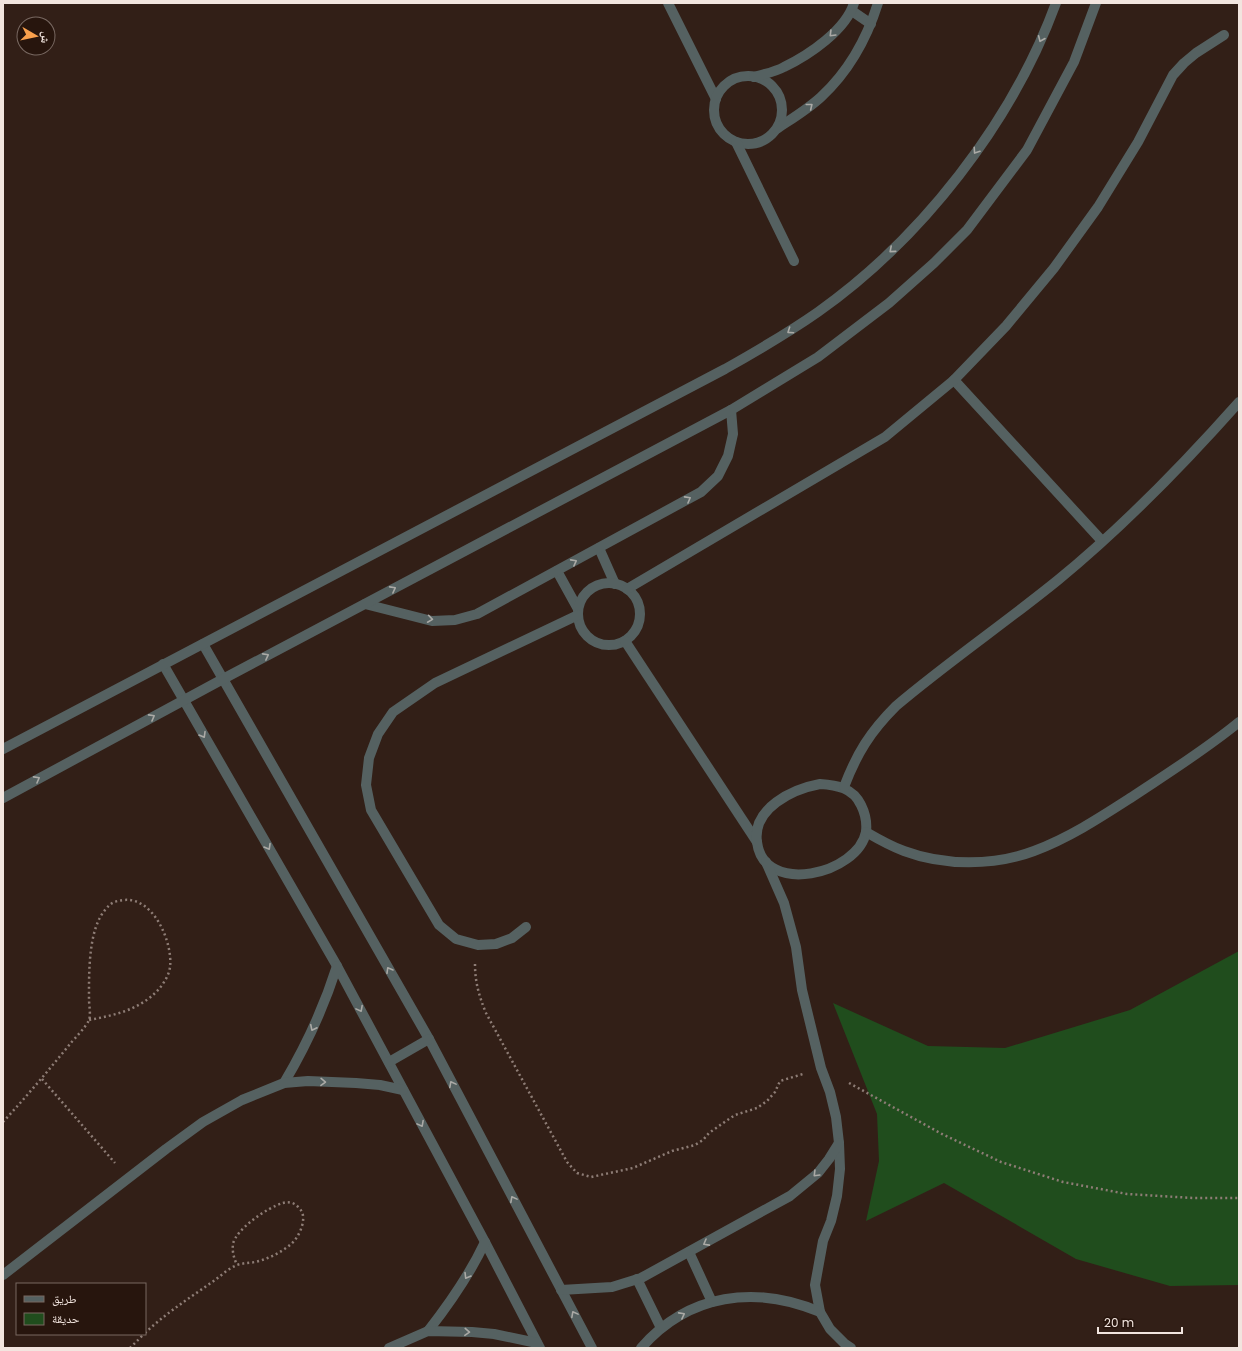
<svg xmlns="http://www.w3.org/2000/svg" width="1242" height="1351" font-family="Poppins,'Noto Naskh Arabic',sans-serif">
	<rect width="100%" height="100%" fill="#321f17"/>
	<!-- green -->
	<polygon fill="#204d1d" points="1239,951 1239,1285 1170,1286 1076,1259 944,1183 866,1221 879,1161 877,1114 833,1003 928,1046 1005,1048 1130,1010"/>
	<g fill="none" stroke-linecap="round" stroke-linejoin="round">
		<!-- path -->
		<g stroke="#8e7d76" stroke-width="2.5" stroke-dasharray="2 3" stroke-linecap="butt">
			<path d="M475 964C475 982 479 996 486 1013L567 1162 577 1173 591 1177 633 1168 672 1151 695 1145 703 1140 709 1133 726 1121 735 1115 757 1108 767 1101 775 1092 780 1081 803 1074"/>
			<polyline points="42,1079 115,1163"/>
			<polyline points="849,1083 942,1134 1001,1162 1063,1182 1127,1194 1193,1198 1239,1198"/>
			<path d="M3 1122C26 1097 48 1071 70 1044 75 1038 86 1027 89 1020 91 1015 89 1005 89 999 89 974 88 928 106 909 111 902 116 901 124 900 154 897 173 943 170 967 169 975 164 983 159 989 140 1010 115 1015 89 1020"/>
			<path d="M145 1333C166 1313 191 1297 215 1280 222 1275 229 1268 237 1265 243 1263 249 1263 255 1262 268 1259 280 1253 290 1245 299 1238 309 1217 299 1208 295 1203 289 1201 283 1203 268 1207 236 1229 233 1244 232 1252 234 1258 237 1265"/>
			<polyline points="130,1348 144,1334"/>
		</g>
		<!-- minor -->
		<g stroke="#556161" stroke-width="10">
			<polyline points="668,3 716,99"/>
			<polyline points="852,11 871,24"/>
			<circle cx="748" cy="110" r="34"/>
			<path d="M754 77C764 74 775 72 784 67 809 55 846 30 854 3"/>
			<path d="M778 128C793 118 808 109 821 97 848 72 867 38 878 3"/>
			<polyline points="736,142 794,261"/>
			<polyline points="954,380 1102,541"/>
			<polyline points="599,548 615,584"/>
			<polyline points="557,571 578,609"/>
			<circle cx="609" cy="614" r="31"/>
			<polyline points="627,589 885,437 954,380 1006,326 1054,268 1098,207 1138,142 1173,75 1184,63 1196,53 1224,35"/>
			<polyline points="365,604 432,621 455,620 477,614 701,492 718,476 728,456 733,434 731,410"/>
			<polyline points="625,641 757,842"/>
			<polyline points="203,644 429,1039 592,1348"/>
			<polyline points="163,664 337,966 485,1242 540,1348"/>
			<path d="M3 749 725 369C757 351 788 333 818 312 921 239 1012 123 1056 3"/>
			<path d="M820 784C837 785 853 788 861 805 865 813 867 823 866 832 858 874 764 897 757 842 752 808 793 789 820 784Z"/>
			<path d="M844 787C857 753 870 732 896 706 948 662 1005 623 1058 580 1124 526 1183 465 1239 402"/>
			<polyline points="3,798 223,679 731,410 818,357 889,303 934,263 967,230 1027,150 1074,62 1096,3"/>
			<path d="M866 832C878 839 890 846 904 851 944 866 994 866 1034 851 1069 838 1101 817 1132 797 1168 773 1205 750 1239 722"/>
			<polyline points="766,862 784,903 796,947 802,990 821,1068 830,1092 836,1117 839,1143 840,1169 837,1196 831,1221 823,1241 815,1285 820,1312 830,1329 845,1344 851,1348"/>
			<polyline points="526,927 512,938 496,944 478,945 456,939 439,925 371,810 366,785 369,758 378,734 393,712 435,683 578,615"/>
			<polyline points="389,1062 429,1039"/>
			<path d="M284 1083C306 1046 324 1007 337 966"/>
			<polyline points="689,1252 712,1302"/>
			<polyline points="3,1275 166,1149 203,1122 242,1100 284,1083 308,1081 356,1083 380,1085 403,1090"/>
			<polyline points="637,1279 661,1328"/>
			<polyline points="561,1290 612,1287 641,1278 790,1196 818,1173 829,1159 839,1143"/>
			<path d="M428 1331C450 1303 470 1274 485 1242"/>
			<polyline points="389,1348 428,1331 472,1332 494,1334 537,1343"/>
			<path d="M641 1348C689 1293 756 1285 820 1312"/>
		</g>
	</g>
	<!-- one-way arrows -->
	<defs><path id="oneway-chevron" d="M-2-3.5L2.5 0L-2 3.5" fill="none" stroke-width="1.6" stroke-linecap="round" stroke-linejoin="round"/></defs>
	<g stroke="#abaaa6">
		<use href="#oneway-chevron" transform="translate(832 34) rotate(135)"/>
		<use href="#oneway-chevron" transform="translate(1041 39) rotate(113)"/>
		<use href="#oneway-chevron" transform="translate(810 106) rotate(-39)"/>
		<use href="#oneway-chevron" transform="translate(976 151) rotate(124)"/>
		<use href="#oneway-chevron" transform="translate(892 250) rotate(139)"/>
		<use href="#oneway-chevron" transform="translate(790 331) rotate(146)"/>
		<use href="#oneway-chevron" transform="translate(688 499) rotate(-29)"/>
		<use href="#oneway-chevron" transform="translate(574 562) rotate(-28)"/>
		<use href="#oneway-chevron" transform="translate(393 589) rotate(-28)"/>
		<use href="#oneway-chevron" transform="translate(430 619) rotate(8)"/>
		<use href="#oneway-chevron" transform="translate(266 656) rotate(-28)"/>
		<use href="#oneway-chevron" transform="translate(152 717) rotate(-29)"/>
		<use href="#oneway-chevron" transform="translate(203 735) rotate(60)"/>
		<use href="#oneway-chevron" transform="translate(37 779) rotate(-29)"/>
		<use href="#oneway-chevron" transform="translate(268 847) rotate(60)"/>
		<use href="#oneway-chevron" transform="translate(389 970) rotate(-120)"/>
		<use href="#oneway-chevron" transform="translate(360 1009) rotate(62)"/>
		<use href="#oneway-chevron" transform="translate(313 1028) rotate(116)"/>
		<use href="#oneway-chevron" transform="translate(323 1082) rotate(1)"/>
		<use href="#oneway-chevron" transform="translate(452 1084) rotate(-118)"/>
		<use href="#oneway-chevron" transform="translate(421 1124) rotate(62)"/>
		<use href="#oneway-chevron" transform="translate(816 1174) rotate(135)"/>
		<use href="#oneway-chevron" transform="translate(513 1199) rotate(-118)"/>
		<use href="#oneway-chevron" transform="translate(706 1243) rotate(151)"/>
		<use href="#oneway-chevron" transform="translate(467 1276) rotate(121)"/>
		<use href="#oneway-chevron" transform="translate(574 1314) rotate(-118)"/>
		<use href="#oneway-chevron" transform="translate(682 1315) rotate(-28)"/>
		<use href="#oneway-chevron" transform="translate(467 1332) rotate(3)"/>
	</g>
	<!-- border -->
	<rect width="1242" height="1351" fill="none" stroke="#f2e5df" stroke-width="8"/>
	<!-- legend -->
	<rect x="16" y="1283" width="130" height="52" fill="#27150d" stroke="#786861"/>
	<rect x="24" y="1296" width="20" height="6" fill="#556161" stroke="#786861"/>
	<text x="52" y="1303" font-size="12" fill="#f2e5df">طريق</text>
	<rect x="24" y="1313" width="20" height="12" fill="#204d1d" stroke="#786861"/>
	<text x="52" y="1323" font-size="12" fill="#f2e5df">حديقة</text>
	<!-- north arrow -->
	<g transform="translate(36 36) rotate(99)"><circle r="19" fill="#27150d" stroke="#786861"/>
	<path d="M0-3L7 15L0 10L-7 15Z" fill="#f9a04c"/>
	<text y="-6" font-size="11" font-weight="bold" text-anchor="middle" fill="#f2e5df">ش</text>
	</g>
	<!-- scale -->
	<path d="M1098 1327v6h84v-6" fill="none" stroke="#f2e5df" stroke-width="2"/>
	<text x="1104" y="1327" font-size="12" fill="#f2e5df" stroke="#27150d" stroke-width="3" paint-order="stroke">20 m</text>
</svg>
